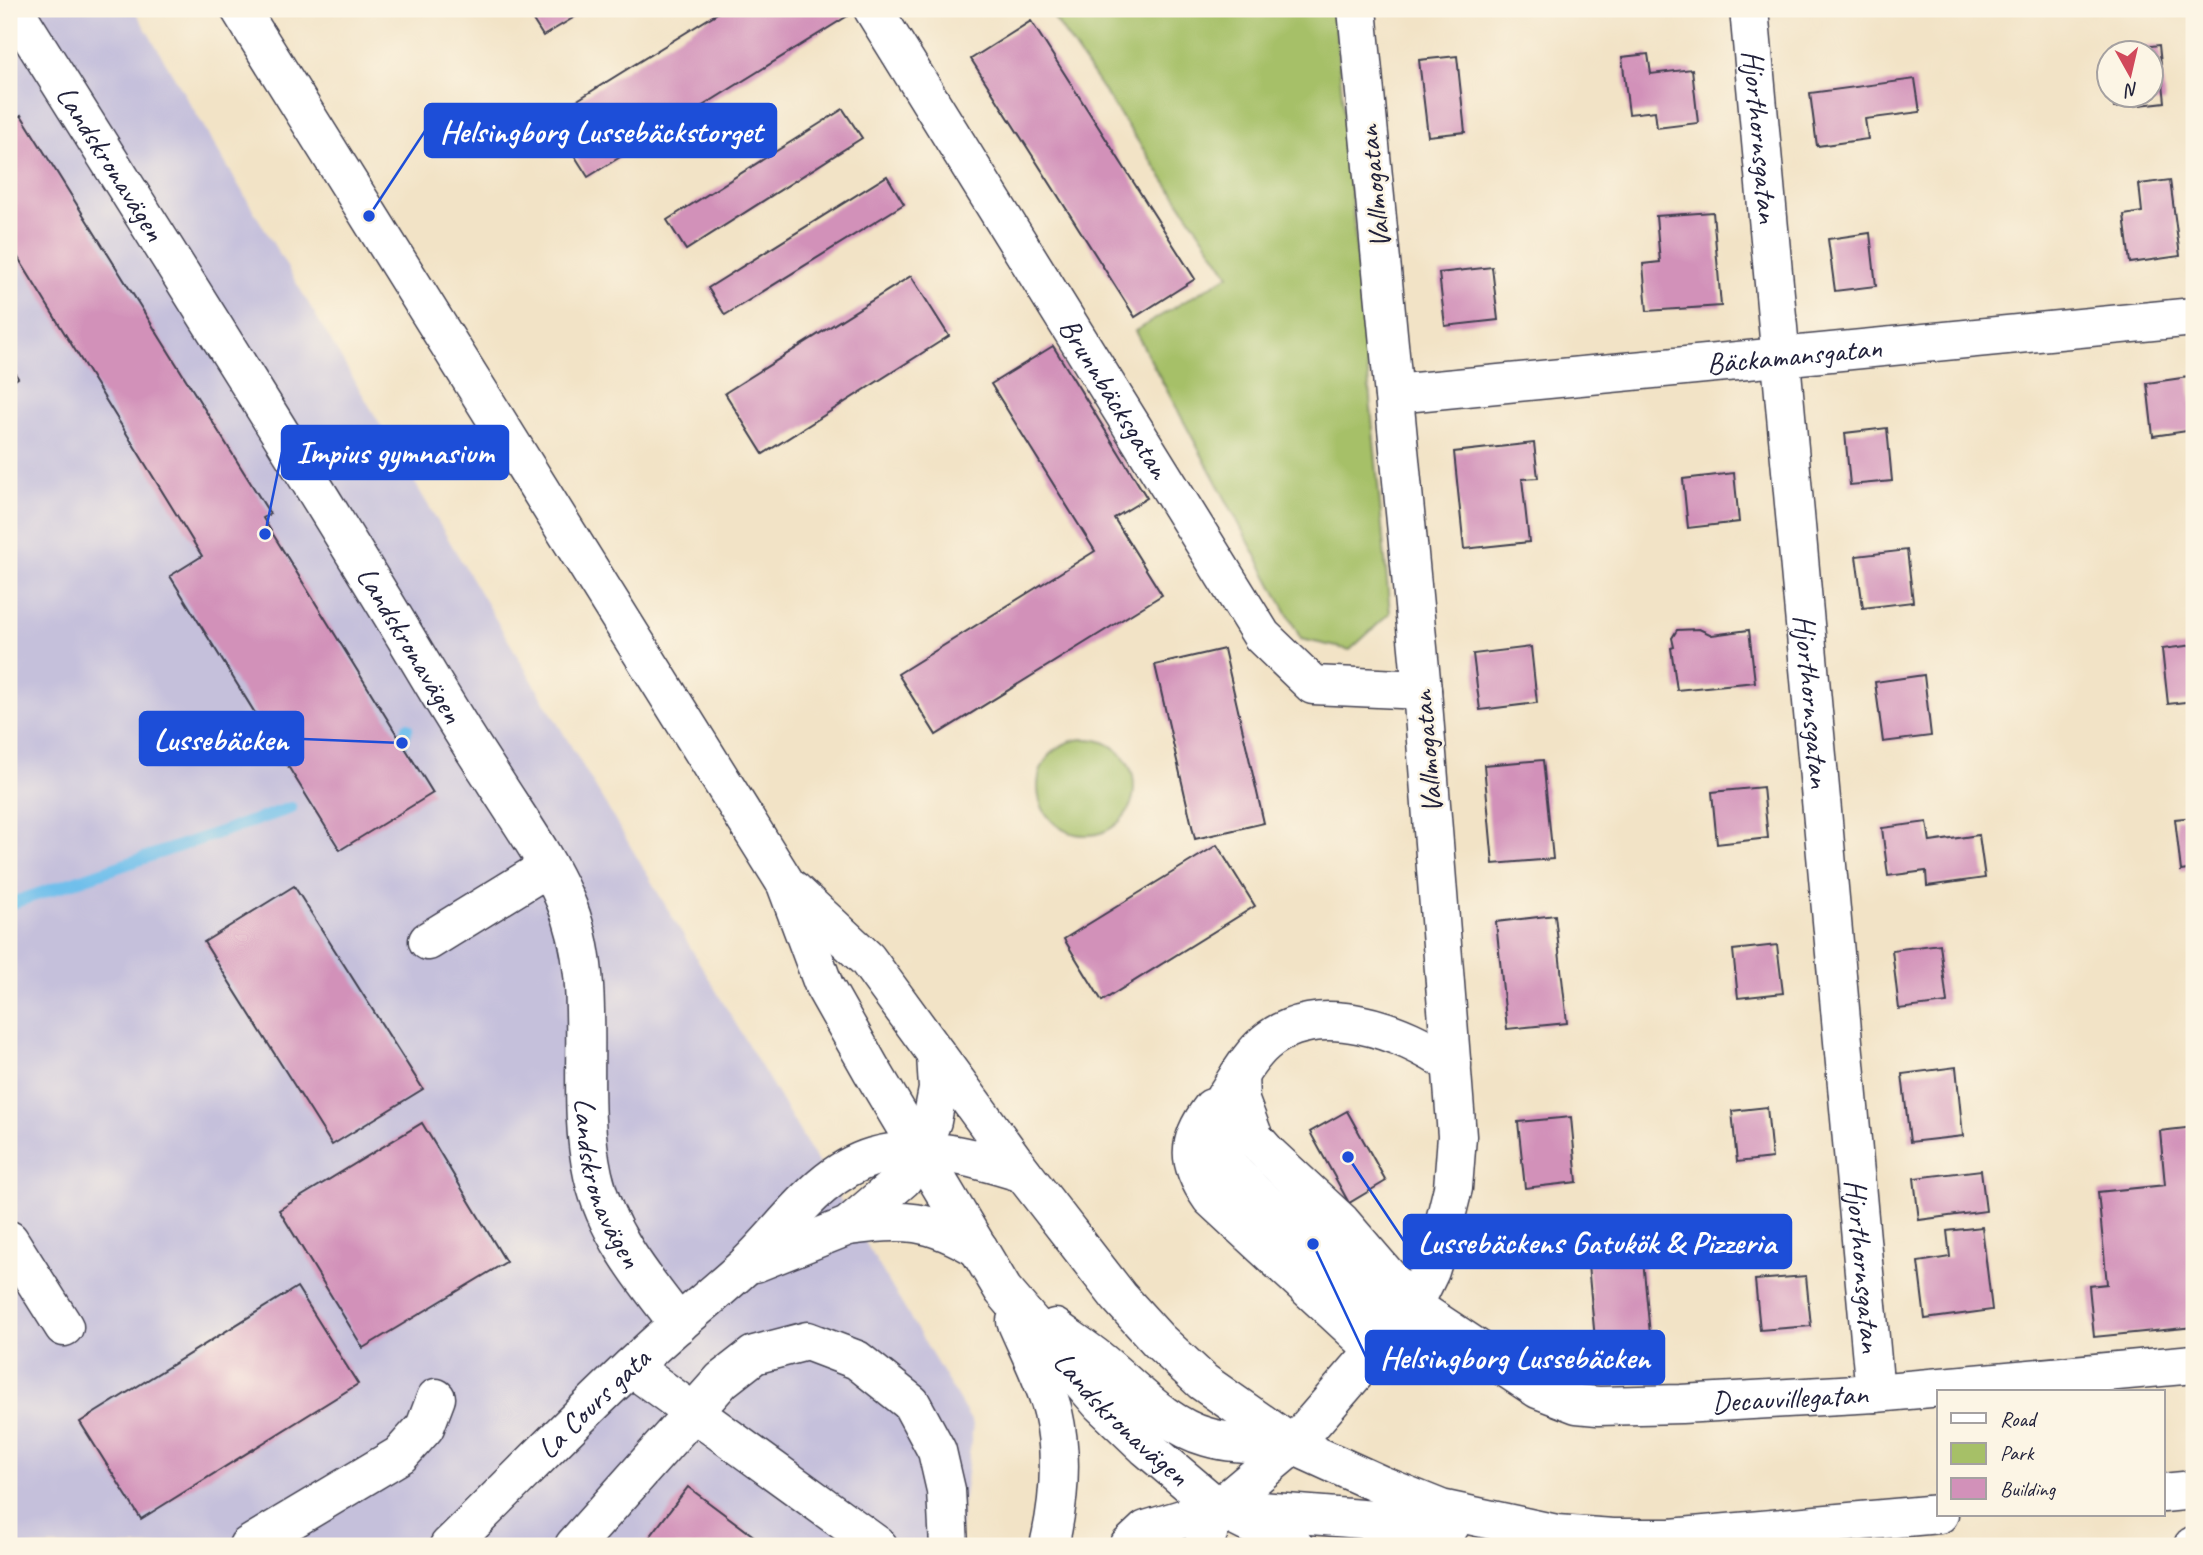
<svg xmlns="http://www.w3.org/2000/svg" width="2203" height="1555" font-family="Caveat,sans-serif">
	<rect width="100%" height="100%" fill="#fcf5e5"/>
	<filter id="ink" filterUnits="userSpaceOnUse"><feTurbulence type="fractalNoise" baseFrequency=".0143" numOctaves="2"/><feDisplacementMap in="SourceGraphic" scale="14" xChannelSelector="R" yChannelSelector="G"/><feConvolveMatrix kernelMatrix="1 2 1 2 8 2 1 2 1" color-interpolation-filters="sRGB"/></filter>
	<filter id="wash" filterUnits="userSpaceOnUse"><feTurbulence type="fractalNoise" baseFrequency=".00686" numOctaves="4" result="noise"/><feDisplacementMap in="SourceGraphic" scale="28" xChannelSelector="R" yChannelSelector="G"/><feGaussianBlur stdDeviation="1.57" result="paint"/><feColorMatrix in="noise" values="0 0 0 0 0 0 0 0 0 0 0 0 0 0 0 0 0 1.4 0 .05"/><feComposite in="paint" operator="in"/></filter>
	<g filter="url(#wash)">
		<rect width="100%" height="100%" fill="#f2e3c6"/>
		<!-- industrial -->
		<polygon fill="#c5c0db" points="9,9 134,9 973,1424 958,1546 9,1546"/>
		<!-- green -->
		<g fill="#a6c067" stroke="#647151" stroke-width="2">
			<polygon points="1048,9 1334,9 1390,613 1350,650 1301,639 1135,331 1229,275"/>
			<circle cx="1086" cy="787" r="48"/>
		</g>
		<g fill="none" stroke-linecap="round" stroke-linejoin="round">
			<!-- stream -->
			<g stroke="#70bfeb" stroke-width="12">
				<polyline points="402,743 407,728"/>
				<polyline points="9,904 291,808"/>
			</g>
		</g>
		<g id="blocks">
			<!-- building -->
			<g fill="#d291b9">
				<polygon points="526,9 588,9 543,36"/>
				<polygon points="724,9 852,9 854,12 588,177 550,117"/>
				<polygon points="1031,21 1195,279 1135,317 971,59"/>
				<polygon points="2159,45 2165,102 2114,108 2113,94 2150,94 2150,52 2109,51"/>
				<polygon points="1648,54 1651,74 1692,69 1698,123 1657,128 1655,111 1629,114 1622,57"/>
				<polygon points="1457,56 1465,132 1428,136 1419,60"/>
				<polygon points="1915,79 1920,112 1865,119 1868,139 1817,146 1810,93"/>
				<polygon points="843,109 862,138 686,250 667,220"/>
				<polygon points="21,115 270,514 263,518 433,793 340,850 170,576 202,556 9,243 9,123"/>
				<polygon points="887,176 904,204 725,315 708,288"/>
				<polygon points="2170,180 2180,256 2130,263 2124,215 2142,212 2139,184"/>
				<polygon points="1713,212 1721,306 1647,311 1643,264 1660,262 1656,216"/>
				<polygon points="1870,233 1876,286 1835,291 1828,239"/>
				<polygon points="1492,267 1498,320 1445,326 1439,273"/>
				<polygon points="911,276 949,336 763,454 725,393"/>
				<polygon points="1053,346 1147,498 1114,518 1162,595 936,735 898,674 1095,551 991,384"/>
				<polygon points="9,364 18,378 9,384"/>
				<polygon points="2189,377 2194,430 2153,436 2147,383"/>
				<polygon points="1887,428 1892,481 1850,485 1845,433"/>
				<polygon points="1534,443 1538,478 1522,479 1529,542 1464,549 1454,452"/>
				<polygon points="1734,473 1739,522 1688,528 1683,479"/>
				<polygon points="1907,550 1913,602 1863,608 1856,556"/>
				<polygon points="1699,629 1712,635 1749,630 1755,682 1677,690 1671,648 1674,647 1672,638 1677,630"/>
				<polygon points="2194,645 2194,701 2168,704 2162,649"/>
				<polygon points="1531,647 1537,703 1480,710 1473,654"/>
				<polygon points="1224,649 1264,823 1195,839 1155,665"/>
				<polygon points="1924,675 1931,736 1883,742 1875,682"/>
				<polygon points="1543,760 1553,859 1493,864 1484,765"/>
				<polygon points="1763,787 1768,838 1717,844 1712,792"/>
				<polygon points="2194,817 2194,869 2181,871 2175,819"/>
				<polygon points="1927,822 1930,842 1979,835 1985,878 1927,886 1926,871 1888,876 1882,828"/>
				<polygon points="1217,845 1255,906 1102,1001 1064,939"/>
				<polygon points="294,886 423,1089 332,1145 204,942"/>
				<polygon points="1555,915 1567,1023 1507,1029 1496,922"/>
				<polygon points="1940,944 1947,1003 1899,1009 1892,950"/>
				<polygon points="1777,945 1783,993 1738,998 1733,950"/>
				<polygon points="1956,1067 1963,1136 1910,1142 1902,1074"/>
				<polygon points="1767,1107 1772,1158 1737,1162 1732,1111"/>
				<polygon points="1347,1111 1386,1181 1349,1203 1310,1132"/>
				<polygon points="1571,1117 1577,1182 1525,1188 1518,1122"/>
				<polygon points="422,1123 506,1262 363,1348 279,1210"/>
				<polygon points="2194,1127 2194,1327 2094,1337 2089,1286 2107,1284 2098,1192 2165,1185 2160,1131"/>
				<polygon points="1981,1170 1986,1211 1919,1220 1914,1178"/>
				<polygon points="1982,1227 1992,1310 1925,1319 1918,1262 1950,1257 1947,1231"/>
				<polygon points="1642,1249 1651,1345 1596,1350 1587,1254"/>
				<polygon points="1806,1276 1811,1326 1760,1330 1755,1280"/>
				<polygon points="297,1287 358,1384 141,1519 80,1422"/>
				<polygon points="688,1487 767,1546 643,1546"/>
			</g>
		</g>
	</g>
	<g filter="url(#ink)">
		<use href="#blocks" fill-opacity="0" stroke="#413f50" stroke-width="2"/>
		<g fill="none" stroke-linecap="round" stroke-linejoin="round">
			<defs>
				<g id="minor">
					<path id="s1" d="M14 9C147 222 283 433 412 648 438 692 464 735 492 777 517 817 546 856 565 900 602 985 573 1086 593 1175 606 1233 643 1278 679 1324"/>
					<path id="s2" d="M873 9 1262 636 1313 685 1422 690"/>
					<path id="s3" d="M1749 9 1875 1393"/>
					<path id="s4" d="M1394 394 2194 317"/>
					<polyline points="428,941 548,867"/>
					<path id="s5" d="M1239 1075 1240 1101 1254 1138 1270 1156 1341 1222 1413 1306 1538 1389 1577 1404 1598 1406 1681 1404 1875 1393 2194 1364"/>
					<path d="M1212 1108C1186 1142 1187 1163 1211 1198L1375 1350"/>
					<polyline points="9,1240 64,1327"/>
					<polyline points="755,1263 848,1226 903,1179 920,1151 932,1121 938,1089 936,1054"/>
					<path d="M1395 1327C1368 1299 1341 1271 1313 1244 1286 1218 1229 1179 1217 1145 1209 1123 1220 1104 1232 1086 1242 1071 1251 1055 1265 1043 1317 998 1404 1031 1452 1065"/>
					<polyline points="631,1367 878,1546"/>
					<polyline points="1293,1445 1413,1306 1430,1271 1443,1229 1453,1188 1457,1136 1422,690 1357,9"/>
					<polyline points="248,1546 400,1455 425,1427 436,1398"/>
					<path id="s6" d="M449 1546C515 1482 578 1415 646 1353 677 1324 710 1298 742 1269 784 1231 816 1174 873 1157 924 1142 975 1158 1023 1173"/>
					<polyline points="574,1546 722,1380 754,1355 807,1341 857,1360 911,1403 937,1451 946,1490 949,1546"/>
				</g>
				<g id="major">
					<path id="s7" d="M240 9 786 884 824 986 871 1069 1003 1290 1101 1404 1146 1447 1218 1508 1294 1546"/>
					<polyline points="793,890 867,959 1023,1173 1119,1297 1158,1340 1203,1382 1293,1445 1381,1485 1441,1509 1557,1534 1613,1538 1671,1538 1939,1514"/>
					<path d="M848 1226C904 1218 930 1219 979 1249"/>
					<path d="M1016 1321C1027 1347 1047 1386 1053 1412 1063 1455 1059 1503 1049 1546"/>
					<path d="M1055 1328C1070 1339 1085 1349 1099 1360 1133 1387 1164 1425 1207 1437 1234 1445 1265 1443 1293 1445"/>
					<polyline points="2163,1493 2194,1490"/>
					<polyline points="1235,1509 1450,1526"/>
					<polyline points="1129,1546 1146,1530 1218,1508 1293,1445"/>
					<polyline points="1203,1546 1218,1508"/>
					<polyline points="2193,1546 2194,1546"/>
				</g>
			</defs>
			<!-- minor casing -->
			<use href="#minor" stroke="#413f50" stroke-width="41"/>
			<!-- major casing -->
			<use href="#major" stroke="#413f50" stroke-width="41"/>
			<!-- minor -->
			<use href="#minor" stroke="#fff" stroke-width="38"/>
			<!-- major -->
			<use href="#major" stroke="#fff" stroke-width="38"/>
		</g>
	</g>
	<g text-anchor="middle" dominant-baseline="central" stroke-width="5" stroke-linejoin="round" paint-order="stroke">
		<!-- street labels -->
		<g font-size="30" fill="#22223b" stroke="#fcf5e5">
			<text stroke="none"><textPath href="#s3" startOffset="128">Hjorthornsgatan</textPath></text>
			<text stroke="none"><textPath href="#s1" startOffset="182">Landskronavägen</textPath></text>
			<text transform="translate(1374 187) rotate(-96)">Vallmogatan</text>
			<text stroke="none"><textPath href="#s4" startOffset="402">Bäckamansgatan</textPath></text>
			<text stroke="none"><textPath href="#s2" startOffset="458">Brunnbäcksgatan</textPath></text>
			<text stroke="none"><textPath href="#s1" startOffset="749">Landskronavägen</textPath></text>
			<text stroke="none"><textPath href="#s3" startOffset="695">Hjorthornsgatan</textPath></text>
			<text transform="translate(1427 752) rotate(-95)">Vallmogatan</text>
			<text stroke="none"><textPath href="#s1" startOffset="1337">Landskronavägen</textPath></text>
			<text stroke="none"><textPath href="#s3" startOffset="1262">Hjorthornsgatan</textPath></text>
			<text stroke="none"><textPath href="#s5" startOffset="702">Decauvillegatan</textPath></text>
			<text stroke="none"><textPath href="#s6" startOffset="203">La Cours gata</textPath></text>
			<text stroke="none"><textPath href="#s7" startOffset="1668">Landskronavägen</textPath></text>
		</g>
	</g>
	<!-- callouts -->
	<path fill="none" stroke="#1d4ed8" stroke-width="2.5" d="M369 216L425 131M265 534L282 452M402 743L303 739M1348 1157L1404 1241M1313 1244L1366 1357"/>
	<g fill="#1d4ed8" stroke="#fcf5e5" stroke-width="2.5">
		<circle cx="369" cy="216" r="7"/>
		<circle cx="265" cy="534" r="7"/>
		<circle cx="402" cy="743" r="7"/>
		<circle cx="1348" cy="1157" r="7"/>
		<circle cx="1313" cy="1244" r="7"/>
	</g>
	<g fill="#1d4ed8" stroke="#1d4ed8" stroke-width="2.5">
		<rect x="425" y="104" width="351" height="53" rx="7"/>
		<rect x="282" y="426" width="226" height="53" rx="7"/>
		<rect x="140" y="712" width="163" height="53" rx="7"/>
		<rect x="1404" y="1215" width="387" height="53" rx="7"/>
		<rect x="1366" y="1331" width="298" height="53" rx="7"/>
	</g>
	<g font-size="32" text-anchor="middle" font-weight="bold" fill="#fff">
		<text x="601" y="142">Helsingborg Lussebäckstorget</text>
		<text x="395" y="463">Impius gymnasium</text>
		<text x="221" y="750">Lussebäcken</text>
		<text x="1597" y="1253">Lussebäckens Gatukök &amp; Pizzeria</text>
		<text x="1515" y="1368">Helsingborg Lussebäcken</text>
	</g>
	<!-- margin -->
	<rect width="2203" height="1555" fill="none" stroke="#fcf5e5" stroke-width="35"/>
	<!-- legend -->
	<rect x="1937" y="1390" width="228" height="126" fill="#fcf5e5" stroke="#a5a1a1" stroke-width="2"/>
	<rect x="1951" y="1413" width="35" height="10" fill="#ffffff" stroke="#a5a1a1" stroke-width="2"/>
	<text x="2000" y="1426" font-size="21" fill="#22223b">Road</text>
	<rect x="1951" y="1443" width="35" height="21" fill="#a6c067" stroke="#a5a1a1" stroke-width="2"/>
	<text x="2000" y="1460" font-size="21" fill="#22223b">Park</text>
	<rect x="1951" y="1478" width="35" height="21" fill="#d291b9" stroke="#a5a1a1" stroke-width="2"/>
	<text x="2000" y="1496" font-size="21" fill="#22223b">Building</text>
	<!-- north arrow -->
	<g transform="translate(2130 74) rotate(172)"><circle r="33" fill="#fcf5e5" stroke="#a5a1a1" stroke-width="2"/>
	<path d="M0-5L12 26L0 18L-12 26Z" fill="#d1495b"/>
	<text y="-10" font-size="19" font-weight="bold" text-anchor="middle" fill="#22223b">N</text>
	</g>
</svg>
